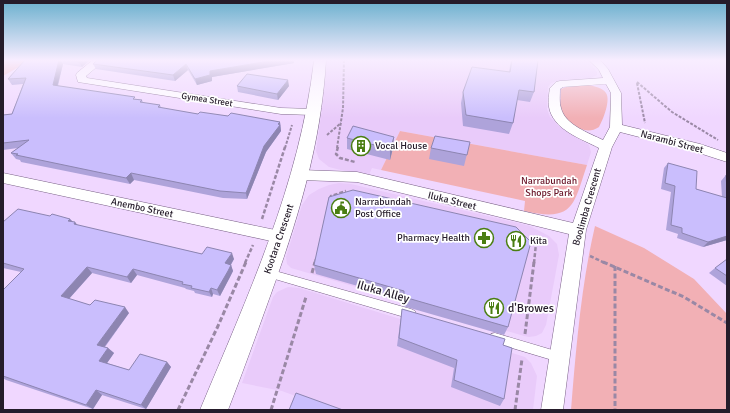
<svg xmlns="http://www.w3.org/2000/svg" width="730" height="413" font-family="Signika,sans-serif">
	<rect width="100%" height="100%" fill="#f0d7ff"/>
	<!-- built -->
	<g fill="#e9cbfa">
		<polygon points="327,60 587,60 597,72 597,75 591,78 562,80 551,83 548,87 547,109 550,117 558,125 589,145 591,152 587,165 400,131 381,170 372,168 368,177 329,167 319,159 316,151 323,102"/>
		<polygon points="339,183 351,184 530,226 549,236 557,244 559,255 546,325 542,333 536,336 529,337 524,336 291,268 287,264 286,257 302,205 309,195 319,189 329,185"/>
		<polygon points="288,287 299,288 525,357 531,363 537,376 533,410 333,410 282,391 242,383 273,297 277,292"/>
	</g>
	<!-- green -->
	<g fill="#f2b0b5">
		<polygon points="3,60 31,60 3,76"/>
		<path d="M588 85C594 86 603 88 606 93 611 100 603 120 599 127 584 137 570 123 560 113L561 89 569 86Z"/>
		<path d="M400 131 587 165C573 206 574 222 524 211L525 201 381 170Z"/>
		<path d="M595 226 644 248 694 279 727 314V410H571C576 349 581 286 595 226Z"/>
	</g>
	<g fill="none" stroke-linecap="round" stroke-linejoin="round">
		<defs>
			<g id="service">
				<polygon points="268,269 411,309 415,311 416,314 415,317 411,319 268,277 265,276 263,273 265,270"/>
				<polygon points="495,333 559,352 563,353 564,357 563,361 559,362 495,343 491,342 490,338 491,334"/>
			</g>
			<g id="minor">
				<polygon points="93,60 105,60 86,76 87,78 281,108 313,109 317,110 319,112 317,114 313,115 281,114 78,82 76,75 77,73"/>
				<path d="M589 60H600L608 69 621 93 622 125 700 144 727 153V162L690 150 620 132 612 147 586 230 563 410H541L569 234 357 182 301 180 296 178 294 175 296 172 301 170 357 172 573 223 599 148C582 139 553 130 549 107 548 101 549 94 550 88L556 82 560 81 603 78 599 70ZM606 84 611 93 610 127 603 140C589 133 565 125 561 108 559 102 560 95 560 89L563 87Z"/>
				<polygon points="3,173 280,231 286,233 288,237 286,241 280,243 3,183"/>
			</g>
			<path id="tertiary" d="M314 60H326C321 146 297 222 268 302 255 338 242 374 228 410H200C247 297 300 184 314 60Z"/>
		</defs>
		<!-- service casing -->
		<use href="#service" stroke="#7b6488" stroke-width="1"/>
		<!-- minor casing -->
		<use href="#minor" stroke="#7b6488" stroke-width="1"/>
		<!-- tertiary casing -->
		<use href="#tertiary" stroke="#7b6488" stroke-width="1"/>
		<!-- path-far2 -->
		<g stroke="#9a88a5" stroke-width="2" stroke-dasharray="3 1.5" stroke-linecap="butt">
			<polyline points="637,82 672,112 718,140"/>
			<polyline points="637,83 645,123"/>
			<polyline points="327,135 341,123"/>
			<polyline points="285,148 292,125"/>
			<polyline points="337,148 343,108 344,60"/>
		</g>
		<!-- path-far1 -->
		<g stroke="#9a88a5" stroke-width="2.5" stroke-dasharray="4 2" stroke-linecap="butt">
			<polyline points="338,147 336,154 340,158 355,162"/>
			<polyline points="330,199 331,196 346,191"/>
			<polyline points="262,219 285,147"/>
			<polyline points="590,256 605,263"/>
			<polyline points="245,263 253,245"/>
			<polyline points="315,263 316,259"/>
			<polyline points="534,263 537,234"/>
		</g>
		<!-- path -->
		<g stroke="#9a88a5" stroke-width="3" stroke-dasharray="5 2.5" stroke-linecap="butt">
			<polyline points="603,262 684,297 727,323"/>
			<polyline points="615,266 615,410"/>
			<polyline points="312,273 315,262"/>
			<polyline points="525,334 534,262"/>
			<polyline points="178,410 218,326 246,262"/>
			<polyline points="271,410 306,297"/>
			<polyline points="515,410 522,359"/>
		</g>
		<!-- service -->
		<use href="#service" fill="#fff" fill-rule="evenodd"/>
		<!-- minor -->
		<use href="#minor" fill="#fff" fill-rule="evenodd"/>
		<!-- tertiary -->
		<use href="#tertiary" fill="#fff" fill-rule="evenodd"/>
	</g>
	<!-- wall -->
	<g fill="#aea3da">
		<polygon points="25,60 90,60 82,67 63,64 58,86 142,100 143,103 160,105 161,108 198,114 228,116 280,122 281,131 266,152 247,199 223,198 134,180 130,184 21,162 20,160 16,159 11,153 18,148 3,150 3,115 12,114 23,84 12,85 8,79"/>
		<polygon points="511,60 538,60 534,92 530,102 517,100 513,123 509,134 463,126 461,103 463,92 509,72"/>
		<polygon points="294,63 212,77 212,81 197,85 188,70 175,81 96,69 93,64"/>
		<polygon points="237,86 289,86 278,100 238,92"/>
		<polygon points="347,138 393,148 390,160 347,149"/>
		<polygon points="470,142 464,166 429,159 431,148"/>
		<polygon points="668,163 696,189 722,197 721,181 726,175 727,175 727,240 703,247 677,238 678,234 666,230 671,192 661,189 664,168"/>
		<polygon points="329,197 508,327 504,335 403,306 403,299 316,274 314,265"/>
		<polygon points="50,216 70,219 73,222 77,225 202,254 234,259 231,265 233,271 230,277 220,296 213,294 212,297 195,293 194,291 186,289 185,288 137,275 131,283 92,273 69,299 90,305 129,313 105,347 108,348 114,353 107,363 129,370 167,362 171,367 146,409 102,395 93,409 6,380 3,378 3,290 21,272 3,268 3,222"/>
		<polygon points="727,259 727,286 709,273 715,268"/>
		<polygon points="402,309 503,345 504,399 500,406 451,387 454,368 397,346"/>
	</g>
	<!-- shaded-wall -->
	<g fill="#8d85b1">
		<polygon points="59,60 60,60 63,64 56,91 53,85"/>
		<polygon points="80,60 90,60 82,67 79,62"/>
		<polygon points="275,60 294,60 294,63 212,77 212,81 197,85 195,79 210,71"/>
		<polygon points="186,64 188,70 175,81 173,75"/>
		<polygon points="288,80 289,86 278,100 277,94"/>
		<polygon points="280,122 281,131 266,152 247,199 246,193 264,146"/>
		<polygon points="394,137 393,148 390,160 390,149"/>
		<polygon points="131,173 134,180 130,184 126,178"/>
		<polygon points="70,219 74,223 75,222 80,228 68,221"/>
		<polygon points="727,236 727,240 703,247 708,242"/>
		<polygon points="232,253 234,259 228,269 225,263"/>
		<polygon points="231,265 233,271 230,277 220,296 217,290"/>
		<polygon points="87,267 92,273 66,302 61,296"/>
		<polygon points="133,269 137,275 131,283 127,277"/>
		<polygon points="211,288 213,294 212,297 209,292"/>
		<polygon points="125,307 129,313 102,350 97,345"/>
		<polygon points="108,348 114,353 105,366 99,361"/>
		<polygon points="167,362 171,367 146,409 141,405"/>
		<polygon points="96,390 102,395 93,409 86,405"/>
	</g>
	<!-- building -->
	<g fill="#cabefd" stroke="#8d85b1">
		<polygon points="25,60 59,60 53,85 135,97 133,99 142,100 140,102 160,105 158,107 198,114 200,112 228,116 231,113 280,122 278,124 280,125 264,146 246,193 220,191 131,173 126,178 16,155 18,154 11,153 29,140 3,143 3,115 12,114 26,78 8,79"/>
		<polygon points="70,60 80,60 79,62"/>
		<polygon points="97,60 275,60 210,71 210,75 195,79 186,64 173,75 93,64"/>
		<polygon points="512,60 538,60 534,92 519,90 513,123 466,115 463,92 472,67 510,72"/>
		<polygon points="247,74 288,80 277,94 237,86"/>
		<polygon points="353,126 394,137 390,149 347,138"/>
		<polygon points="435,136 470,142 467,155 431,148"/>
		<polygon points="668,163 697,171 696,189 727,198 727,236 708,242 682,233 682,228 671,225 675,186 665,183"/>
		<polygon points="726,175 727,175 727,190"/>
		<polygon points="353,190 516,227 531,242 508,327 404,297 404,291 314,265 329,197"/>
		<polygon points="18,209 50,216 52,214 70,219 68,221 75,222 74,224 202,254 207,247 232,253 225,263 231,265 228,271 217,290 211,288 209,292 191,288 192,286 182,284 183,282 133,269 127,277 87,267 61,296 90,305 95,300 125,307 97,345 108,348 99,361 129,370 140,354 167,362 141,405 96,390 86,405 3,376 3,290 24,269 3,263 3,222"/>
		<polygon points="727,259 727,276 715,268"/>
		<polygon points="402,309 505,339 503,345 512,348 504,399 454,380 457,360 399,338"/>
		<polygon points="296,393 343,410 289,410"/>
	</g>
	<!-- sky -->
	<linearGradient id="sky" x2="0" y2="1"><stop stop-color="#6ab0ce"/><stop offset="0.51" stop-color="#f8edff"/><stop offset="1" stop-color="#f8edff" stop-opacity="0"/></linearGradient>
	<rect width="730" height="118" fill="url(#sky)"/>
	<!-- icons -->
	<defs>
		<symbol id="building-ring" viewBox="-11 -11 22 22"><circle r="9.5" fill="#fff" stroke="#4a7e12" stroke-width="1.5"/><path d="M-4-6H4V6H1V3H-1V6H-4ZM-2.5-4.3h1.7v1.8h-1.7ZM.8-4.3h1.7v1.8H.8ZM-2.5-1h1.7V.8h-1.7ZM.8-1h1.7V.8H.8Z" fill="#4a7e12"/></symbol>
		<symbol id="civic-ring" viewBox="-11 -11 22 22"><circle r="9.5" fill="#fff" stroke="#4a7e12" stroke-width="1.5"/><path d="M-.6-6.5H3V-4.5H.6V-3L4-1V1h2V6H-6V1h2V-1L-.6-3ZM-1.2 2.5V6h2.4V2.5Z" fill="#4a7e12"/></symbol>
		<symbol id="pharmacy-ring" viewBox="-11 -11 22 22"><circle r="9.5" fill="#fff" stroke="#4a7e12" stroke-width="1.5"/><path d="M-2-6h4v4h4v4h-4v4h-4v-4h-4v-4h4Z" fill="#4a7e12"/></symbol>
		<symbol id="restaurant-ring" viewBox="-11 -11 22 22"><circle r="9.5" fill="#fff" stroke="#4a7e12" stroke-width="1.5"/><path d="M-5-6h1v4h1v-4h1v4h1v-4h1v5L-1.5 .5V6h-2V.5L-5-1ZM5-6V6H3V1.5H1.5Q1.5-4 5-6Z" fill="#4a7e12"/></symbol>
	</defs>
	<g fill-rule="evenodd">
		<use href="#building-ring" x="350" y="135" width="22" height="22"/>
		<use href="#civic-ring" x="330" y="197" width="22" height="22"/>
		<use href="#pharmacy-ring" x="473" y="227" width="22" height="22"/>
		<use href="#restaurant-ring" x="505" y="230" width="22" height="22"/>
		<use href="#restaurant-ring" x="483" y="297" width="22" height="22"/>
	</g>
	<g text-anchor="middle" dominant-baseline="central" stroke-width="3.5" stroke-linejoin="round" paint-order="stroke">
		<!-- far-street labels -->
		<g font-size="9" fill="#251c2a" stroke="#fff">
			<text transform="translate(207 100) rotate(9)">Gymea Street</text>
		</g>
		<!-- street labels -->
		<g font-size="10" fill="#251c2a" stroke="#fff">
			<text transform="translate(672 142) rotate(15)">Narambi Street</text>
			<text transform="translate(452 201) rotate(14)">Iluka Street</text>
			<text transform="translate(587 207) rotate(-74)">Boolimba Crescent</text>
			<text transform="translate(142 208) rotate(12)">Anembo Street</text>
			<text transform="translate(279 239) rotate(-71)">Kootara Crescent</text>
		</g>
		<!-- poi labels -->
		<g font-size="10" fill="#251c2a" stroke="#fff" text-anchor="start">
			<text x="375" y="146">Vocal House</text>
			<text x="355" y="202">Narrabundah<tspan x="355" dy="12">Post Office</tspan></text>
			<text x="470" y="238" text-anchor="end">Pharmacy Health</text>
			<text x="530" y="241">Kita</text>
		</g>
		<!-- park labels -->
		<g font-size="10" fill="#6a1528" stroke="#fff">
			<text x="549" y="181">Narrabundah<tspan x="549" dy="12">Shops Park</tspan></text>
		</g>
		<!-- near-street labels -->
		<g font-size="12" fill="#251c2a" stroke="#fff">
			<text transform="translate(383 292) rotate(16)">Iluka Alley</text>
		</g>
		<!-- near-poi labels -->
		<g font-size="12" fill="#251c2a" stroke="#fff" text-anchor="start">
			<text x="508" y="308">d'Browes</text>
		</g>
	</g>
	<!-- border -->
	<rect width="730" height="413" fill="none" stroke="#251c2a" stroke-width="8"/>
</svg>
